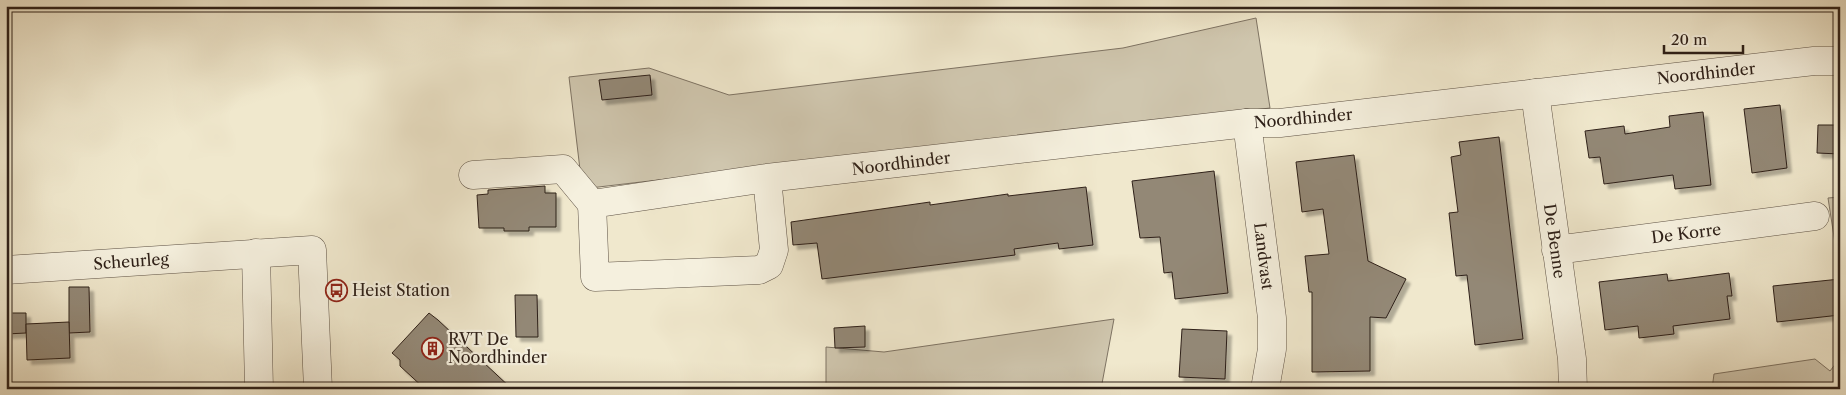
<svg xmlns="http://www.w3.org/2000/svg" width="1846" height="395" font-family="'Libre Caslon Text',serif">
	<defs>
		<filter id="shadow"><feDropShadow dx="4.5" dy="4.5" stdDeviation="1" flood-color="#0004"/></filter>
	</defs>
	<rect width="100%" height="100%" fill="#f0e8cd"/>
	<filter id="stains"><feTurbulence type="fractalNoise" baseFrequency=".004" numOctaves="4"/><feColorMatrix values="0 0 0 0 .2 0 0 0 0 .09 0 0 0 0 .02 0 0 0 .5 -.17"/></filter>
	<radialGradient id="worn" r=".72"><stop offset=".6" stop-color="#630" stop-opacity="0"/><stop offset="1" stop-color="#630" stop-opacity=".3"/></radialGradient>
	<!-- green -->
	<g fill="#cfc6ae" stroke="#7e7363">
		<polygon points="1256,18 1270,108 590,188 581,178 569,77 649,68 729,95 1123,48"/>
		<polygon points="1840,197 1840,256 1837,256 1828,198"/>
		<polygon points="1114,319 1101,389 826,389 826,347 884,352"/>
		<polygon points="1840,358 1840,389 1712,389 1714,374 1815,359 1830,371"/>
	</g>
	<!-- building -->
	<g fill="#938876" stroke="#2e2018" filter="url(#shadow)">
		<polygon points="650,75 652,95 602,100 599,80"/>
		<polygon points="1780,105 1787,168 1752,173 1744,109"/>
		<polygon points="1703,112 1711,185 1675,189 1673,175 1604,184 1600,157 1589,158 1585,131 1624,126 1625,134 1670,127 1669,116"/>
		<polygon points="1818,125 1840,125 1840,154 1817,153"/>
		<polygon points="1499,137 1523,339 1475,345 1467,275 1456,276 1449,213 1458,212 1451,157 1461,155 1459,142"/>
		<polygon points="1354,155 1368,261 1406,279 1386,318 1370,317 1370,371 1312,372 1312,292 1309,292 1305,256 1329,254 1323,209 1302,212 1296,162"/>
		<polygon points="1214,171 1228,293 1175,299 1172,272 1164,273 1160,237 1140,238 1132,181"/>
		<polygon points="545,186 545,193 556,193 556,227 529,227 529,231 504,231 504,228 479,228 477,195 488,194 488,190"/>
		<polygon points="1086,187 1093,245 1059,249 1058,243 1014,249 1015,255 822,279 817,243 793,245 791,222 930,202 930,205 1008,194 1008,196"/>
		<polygon points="1729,273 1732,296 1727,296 1730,319 1673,326 1674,334 1639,338 1638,326 1605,330 1599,282 1667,274 1668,281"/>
		<polygon points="1840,279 1840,315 1777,322 1773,286"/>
		<polygon points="69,287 89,287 90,332 69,333"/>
		<polygon points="515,295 537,295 538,337 516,337"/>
		<polygon points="6,313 26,313 26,333 6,334"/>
		<polygon points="429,313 438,320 512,389 425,389 400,366 400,360 392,353"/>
		<polygon points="69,322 70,358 27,360 26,324"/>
		<polygon points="865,326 865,347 835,348 834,328"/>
		<polygon points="1182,329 1227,331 1225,379 1179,377"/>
	</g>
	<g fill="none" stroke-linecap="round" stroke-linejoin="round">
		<defs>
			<g id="street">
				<polyline points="1535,93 1572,359 1573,389"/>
				<polyline points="1247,123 1272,318 1272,349 1265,389"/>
				<polyline points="473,175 563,169 592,204"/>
				<polyline points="767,178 774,250 769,265 759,270 595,277 592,204 767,178 1247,123 1280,123 1814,61 1840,61"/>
				<polyline points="1556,250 1815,216"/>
				<polyline points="256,253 259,389"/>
				<polyline points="6,270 312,250 318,389"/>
			</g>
		</defs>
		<!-- street casing -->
		<use href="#street" stroke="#5e5245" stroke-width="29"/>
		<!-- street -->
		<use href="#street" stroke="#f5f0de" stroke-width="28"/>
	</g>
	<!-- icons -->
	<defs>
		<symbol id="bus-ring" viewBox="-11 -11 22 22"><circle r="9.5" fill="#f5f0de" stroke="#8f2418" stroke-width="1.5"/><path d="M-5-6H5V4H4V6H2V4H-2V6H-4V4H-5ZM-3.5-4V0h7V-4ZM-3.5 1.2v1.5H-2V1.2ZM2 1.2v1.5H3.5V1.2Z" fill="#8f2418"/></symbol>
		<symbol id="building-ring" viewBox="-11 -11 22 22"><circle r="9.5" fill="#f5f0de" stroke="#8f2418" stroke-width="1.5"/><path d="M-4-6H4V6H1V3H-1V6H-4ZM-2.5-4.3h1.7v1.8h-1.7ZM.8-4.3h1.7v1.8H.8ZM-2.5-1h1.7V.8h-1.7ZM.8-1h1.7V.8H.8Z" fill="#8f2418"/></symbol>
	</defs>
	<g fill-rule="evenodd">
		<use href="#bus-ring" x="324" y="278" width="25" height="25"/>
		<use href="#building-ring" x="420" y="336" width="25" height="25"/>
	</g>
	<g text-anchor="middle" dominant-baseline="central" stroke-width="4.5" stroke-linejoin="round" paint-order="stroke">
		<!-- street labels -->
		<g font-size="16" fill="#2e2018" stroke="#f5f0de">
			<text transform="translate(1706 73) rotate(-6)">Noordhinder</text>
			<text transform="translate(1303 118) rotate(-5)">Noordhinder</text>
			<text transform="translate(901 163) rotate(-7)">Noordhinder</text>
			<text transform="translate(1686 233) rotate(-7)">De Korre</text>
			<text transform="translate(1555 241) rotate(82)">De Benne</text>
			<text transform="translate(1264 256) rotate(83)">Landvast</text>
			<text transform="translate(131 261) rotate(-4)">Scheurleg</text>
		</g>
		<!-- poi labels -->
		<g font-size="16" fill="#2e2018" stroke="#f5f0de" text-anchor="start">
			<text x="352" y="290">Heist Station</text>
			<text x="448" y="339">RVT De<tspan x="448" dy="18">Noordhinder</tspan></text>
		</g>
	</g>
	<!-- margin -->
	<rect width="1846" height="395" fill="none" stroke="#f0e8cd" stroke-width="25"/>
	<rect x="8" y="8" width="1831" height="380" fill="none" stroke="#2e2018" stroke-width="2.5"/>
	<rect x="12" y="12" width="1821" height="370" fill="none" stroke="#2e2018"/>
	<!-- scale -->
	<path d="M1664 45v8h79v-8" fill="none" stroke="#2e2018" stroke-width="2.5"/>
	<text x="1671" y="45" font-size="15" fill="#2e2018" stroke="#f5f0de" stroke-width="4" paint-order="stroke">20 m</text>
	<rect width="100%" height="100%" filter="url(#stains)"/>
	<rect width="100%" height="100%" fill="url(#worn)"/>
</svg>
